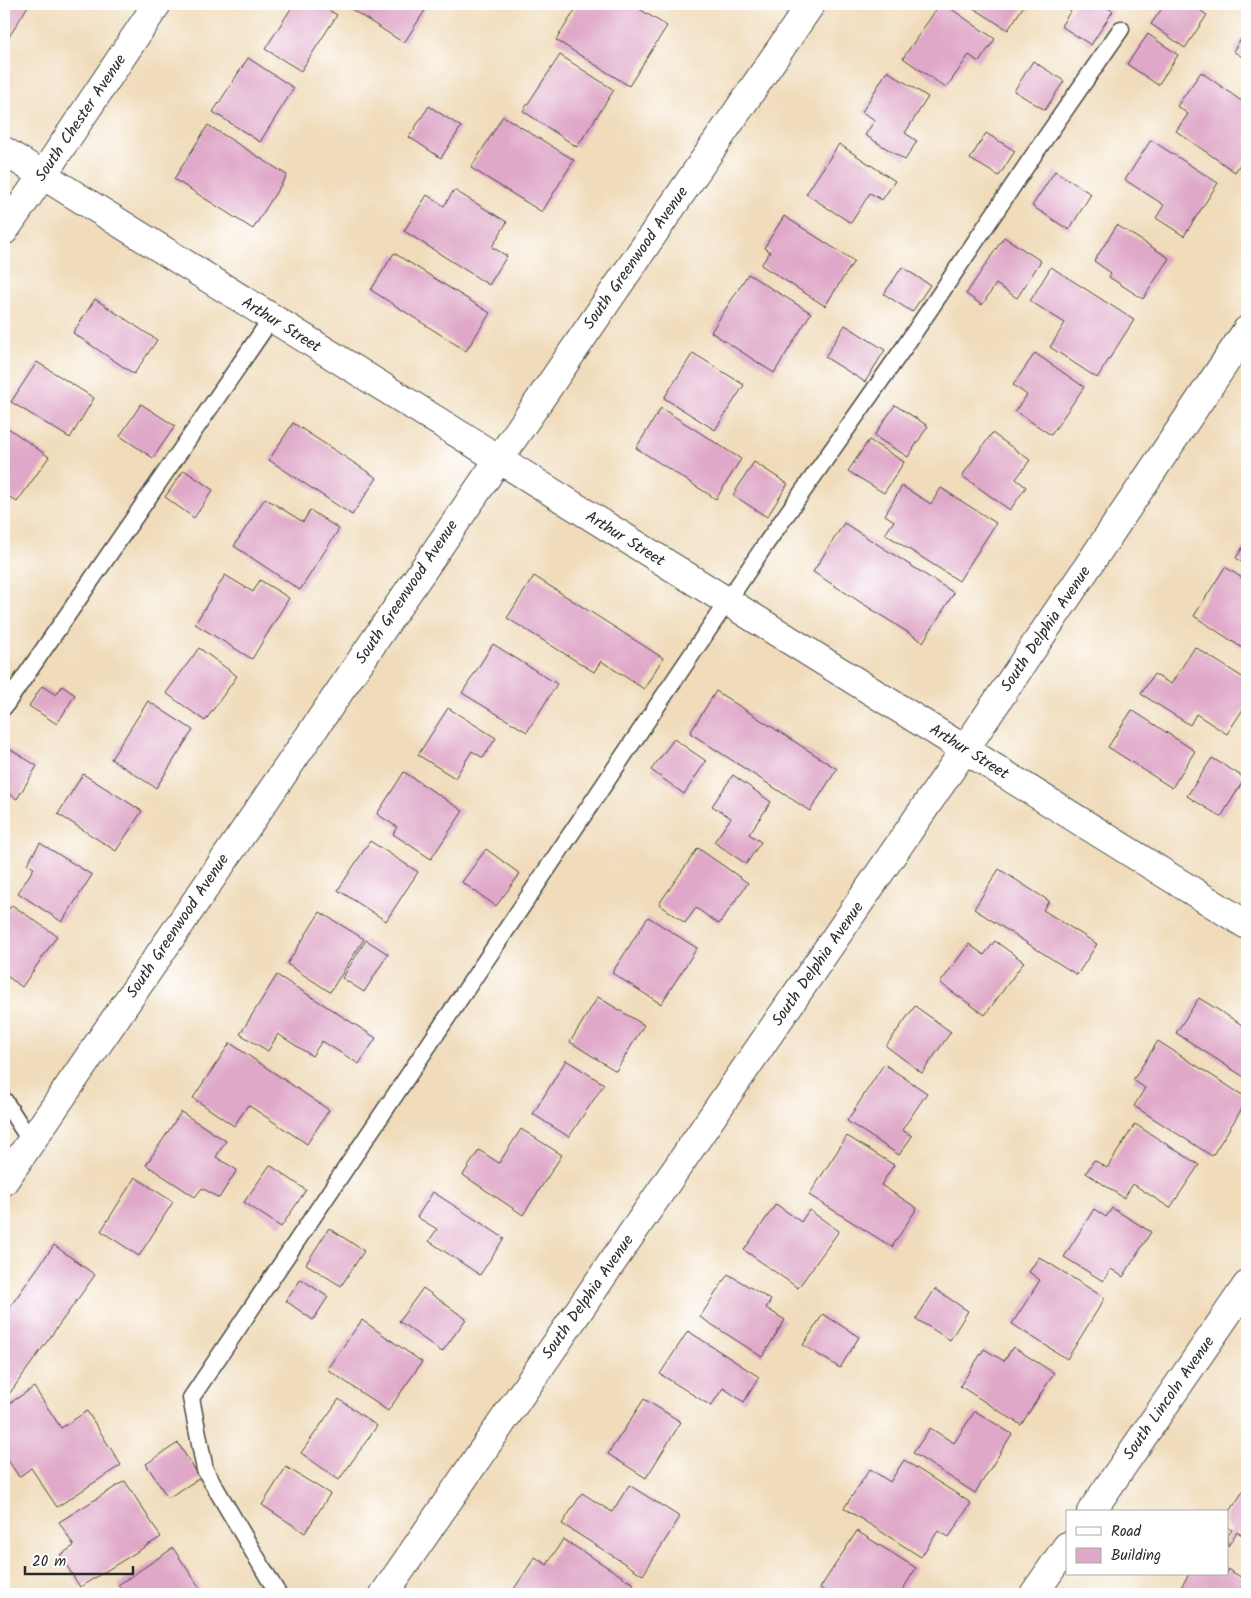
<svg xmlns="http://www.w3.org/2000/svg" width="1251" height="1598" font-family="Kalam,sans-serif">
	<rect width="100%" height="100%" fill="#fff"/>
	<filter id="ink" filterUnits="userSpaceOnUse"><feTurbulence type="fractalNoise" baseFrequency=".02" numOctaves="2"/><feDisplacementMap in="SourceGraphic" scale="10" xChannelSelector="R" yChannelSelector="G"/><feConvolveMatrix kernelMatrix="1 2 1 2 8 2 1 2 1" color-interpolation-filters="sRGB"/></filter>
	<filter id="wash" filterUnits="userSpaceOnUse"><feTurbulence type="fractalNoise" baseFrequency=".0096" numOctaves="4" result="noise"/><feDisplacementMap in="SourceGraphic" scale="20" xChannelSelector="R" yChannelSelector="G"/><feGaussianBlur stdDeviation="1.12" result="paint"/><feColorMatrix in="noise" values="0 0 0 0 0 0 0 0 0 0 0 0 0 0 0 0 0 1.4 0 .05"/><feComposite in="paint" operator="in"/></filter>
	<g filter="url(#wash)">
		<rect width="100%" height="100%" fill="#f0dcbb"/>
		<g id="blocks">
			<!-- building -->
			<g fill="#dfa8c8">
				<polygon points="4,4 25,4 28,6 4,45"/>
				<polygon points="294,4 319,4 337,15 301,71 265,49"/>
				<polygon points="343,4 429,4 404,43"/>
				<polygon points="579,4 631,4 667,26 629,86 556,40"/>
				<polygon points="940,4 944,4 995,39 979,62 969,55 946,88 903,58"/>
				<polygon points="967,4 1025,4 1008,30"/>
				<polygon points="1075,4 1100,4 1113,11 1091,45 1061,26"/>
				<polygon points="1165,4 1191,4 1207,15 1185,48 1151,24"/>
				<polygon points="1247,30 1247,60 1233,51"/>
				<polygon points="1148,34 1178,55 1158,85 1127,64"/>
				<polygon points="560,55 614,90 577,147 523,111"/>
				<polygon points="248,58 294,88 260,142 213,112"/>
				<polygon points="1033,61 1064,81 1045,110 1014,91"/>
				<polygon points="887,71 928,97 905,133 917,141 905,160 865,135 875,120 862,112"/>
				<polygon points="1201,72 1247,105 1247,154 1235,172 1176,131 1188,114 1177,106"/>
				<polygon points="429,106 461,127 441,158 409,137"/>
				<polygon points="503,116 574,160 542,212 471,168"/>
				<polygon points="208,125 287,175 253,229 174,179"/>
				<polygon points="986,133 1015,151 999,176 970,159"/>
				<polygon points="1151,140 1218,183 1184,236 1156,218 1164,205 1125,180"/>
				<polygon points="839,144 895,181 882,200 870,193 851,223 806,194"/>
				<polygon points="1055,171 1091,194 1069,230 1032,206"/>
				<polygon points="454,190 507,222 492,247 507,256 489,285 404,231 427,195 444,206"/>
				<polygon points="784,216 854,261 825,306 761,265 770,252 764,248"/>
				<polygon points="1117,225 1169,258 1143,299 1109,277 1111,273 1094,261"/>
				<polygon points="1004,237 1041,261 1017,298 996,284 982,305 966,294"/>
				<polygon points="394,253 490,313 466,351 371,290"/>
				<polygon points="902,267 930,285 912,312 884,294"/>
				<polygon points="1051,267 1134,320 1097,378 1050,347 1065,323 1030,301"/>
				<polygon points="748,274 811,313 774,373 711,332"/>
				<polygon points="95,299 157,340 134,374 73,333"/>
				<polygon points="845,325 885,350 865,382 825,357"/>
				<polygon points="693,353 744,385 715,430 664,398"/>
				<polygon points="1035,353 1084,387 1051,435 1015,411 1027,395 1013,385"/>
				<polygon points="37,362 94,398 70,438 11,402"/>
				<polygon points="141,404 175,426 153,458 120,436"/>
				<polygon points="895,405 928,426 908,457 874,436"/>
				<polygon points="661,408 741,459 716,499 636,448"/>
				<polygon points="293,423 377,478 352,515 269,460"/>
				<polygon points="4,425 49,457 17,502 4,493"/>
				<polygon points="992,433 1030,460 1016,479 1026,487 1010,510 962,476"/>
				<polygon points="869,440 904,462 884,493 848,471"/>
				<polygon points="754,462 788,484 767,517 733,495"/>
				<polygon points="184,470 213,490 194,518 165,497"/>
				<polygon points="902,486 931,504 941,488 996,523 959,581 885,534 894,521 885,515"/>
				<polygon points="265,498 303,522 310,510 339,529 300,590 234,546"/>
				<polygon points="844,523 954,593 923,642 813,572"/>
				<polygon points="1247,541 1247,566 1236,558"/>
				<polygon points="1225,567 1247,581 1247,651 1194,616"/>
				<polygon points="225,575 253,592 260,580 289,598 252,659 195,624"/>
				<polygon points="534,576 663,658 644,689 601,661 594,672 507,618"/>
				<polygon points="493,644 557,684 527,732 462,693"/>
				<polygon points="1195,647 1247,680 1247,703 1227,734 1196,714 1190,725 1141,694 1154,674 1171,684"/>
				<polygon points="199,648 237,676 205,721 166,693"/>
				<polygon points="42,686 56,695 62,686 75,695 57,724 29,706"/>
				<polygon points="716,691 837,769 810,811 690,733"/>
				<polygon points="148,701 193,730 156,788 111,759"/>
				<polygon points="448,708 496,738 483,758 472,751 455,778 418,755"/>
				<polygon points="1132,710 1195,751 1172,788 1108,747"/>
				<polygon points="674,739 706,761 684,794 651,770"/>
				<polygon points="5,746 37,766 17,799 4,791"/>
				<polygon points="1212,758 1245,778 1221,817 1187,796"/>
				<polygon points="404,772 463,811 431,859 393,834 397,827 377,814"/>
				<polygon points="83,774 142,811 116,851 58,814"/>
				<polygon points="733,775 771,802 749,834 761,842 746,864 714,842 731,818 712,806"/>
				<polygon points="370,841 418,872 386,921 338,890"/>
				<polygon points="40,843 92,875 62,922 18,893 34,868 27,864"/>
				<polygon points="698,848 748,883 719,924 696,908 685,923 659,904"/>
				<polygon points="486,849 520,874 496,906 462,882"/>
				<polygon points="999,869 1049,901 1043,910 1097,944 1077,975 974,909"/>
				<polygon points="12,905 57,936 22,987 4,974 4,916"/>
				<polygon points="320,912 364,939 330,992 287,964"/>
				<polygon points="648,917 697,948 661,1004 612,973"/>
				<polygon points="366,940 388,954 364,992 342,978"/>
				<polygon points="995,941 1024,962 985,1015 940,983 969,944 984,955"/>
				<polygon points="277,975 376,1038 359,1064 322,1041 312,1056 278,1034 268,1051 240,1034"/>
				<polygon points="598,997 644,1025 616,1071 570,1042"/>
				<polygon points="1199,998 1247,1028 1247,1079 1176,1033"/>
				<polygon points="915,1006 951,1032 922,1073 886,1046"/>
				<polygon points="1158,1041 1247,1098 1247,1101 1212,1156 1134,1106 1145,1088 1133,1080"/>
				<polygon points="230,1043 329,1110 307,1144 248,1105 234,1126 193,1098"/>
				<polygon points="566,1060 604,1084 569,1137 533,1114"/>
				<polygon points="884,1064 927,1093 902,1130 912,1136 899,1155 847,1121"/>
				<polygon points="181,1112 226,1141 216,1157 237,1170 219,1198 202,1188 195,1197 146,1165"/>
				<polygon points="1135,1124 1199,1165 1170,1208 1133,1184 1124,1198 1086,1173 1094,1160 1107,1168"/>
				<polygon points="521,1129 562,1155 523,1215 463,1175 479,1150 499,1163"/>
				<polygon points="847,1136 894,1165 881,1185 917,1208 892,1247 809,1195"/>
				<polygon points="270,1165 306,1190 281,1227 244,1202"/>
				<polygon points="135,1177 173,1202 139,1256 101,1231"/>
				<polygon points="433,1192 504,1238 480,1275 429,1241 437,1229 417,1217"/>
				<polygon points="776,1204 801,1222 809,1210 839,1231 798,1288 744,1250"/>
				<polygon points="1112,1208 1151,1232 1123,1277 1111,1269 1103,1281 1064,1257 1094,1209 1106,1217"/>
				<polygon points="329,1228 364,1251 341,1286 306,1264"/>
				<polygon points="54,1245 95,1275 7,1397 4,1394 4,1315"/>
				<polygon points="1039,1257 1105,1298 1067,1359 1012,1324 1040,1280 1029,1272"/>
				<polygon points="728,1274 771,1300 766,1308 785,1320 762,1357 700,1317"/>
				<polygon points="301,1279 328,1297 313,1320 286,1301"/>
				<polygon points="423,1288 466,1319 442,1352 399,1321"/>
				<polygon points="935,1289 968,1311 950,1340 916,1319"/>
				<polygon points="823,1314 859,1337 840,1368 803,1345"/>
				<polygon points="362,1320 422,1362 388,1411 327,1369"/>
				<polygon points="688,1331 759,1377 744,1402 723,1388 711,1406 660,1374"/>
				<polygon points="1013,1347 1054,1373 1021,1425 960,1386 984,1349 1004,1361"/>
				<polygon points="34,1387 61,1428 87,1411 121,1465 57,1507 31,1468 19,1477 4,1454 4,1407"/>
				<polygon points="339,1399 377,1426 339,1480 301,1453"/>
				<polygon points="644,1399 681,1422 646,1478 608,1454"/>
				<polygon points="975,1411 1012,1434 975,1493 913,1453 930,1428 954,1443"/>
				<polygon points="178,1443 200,1478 168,1498 146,1464"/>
				<polygon points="904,1460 971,1503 949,1537 938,1531 921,1557 844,1508 870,1469 890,1482"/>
				<polygon points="286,1467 330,1494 305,1533 262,1505"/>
				<polygon points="125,1481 161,1537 80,1587 60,1555 74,1546 59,1522"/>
				<polygon points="629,1485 680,1517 643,1575 562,1524 582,1493 612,1512"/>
				<polygon points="1247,1485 1247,1538 1237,1532 1228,1546 1227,1537 1232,1530 1227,1527 1227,1516"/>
				<polygon points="857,1531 916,1568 900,1594 830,1594 820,1588"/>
				<polygon points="563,1539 634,1584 627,1594 515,1594 512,1592 535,1557 547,1565"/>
				<polygon points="173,1548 204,1594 124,1594 118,1585"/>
				<polygon points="1227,1569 1246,1580 1237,1594 1177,1594 1189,1574 1227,1574"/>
			</g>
		</g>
	</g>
	<g filter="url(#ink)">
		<use href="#blocks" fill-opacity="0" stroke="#494641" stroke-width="1"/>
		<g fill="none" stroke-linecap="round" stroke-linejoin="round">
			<defs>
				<g id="lane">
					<polyline points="4,707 271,319"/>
					<polyline points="4,1100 31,1142"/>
					<polyline points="278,1594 205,1470 191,1398 727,602 765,545 903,349 1035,153 1121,29"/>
				</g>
				<g id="street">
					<polyline points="4,151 1247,925"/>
					<polyline points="4,231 42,176 157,4"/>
					<polyline points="4,1181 811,4"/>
					<polyline points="1091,1512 1247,1285"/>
					<polyline points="384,1594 965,749 1247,330"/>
					<polyline points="1034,1594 1067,1546"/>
				</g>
			</defs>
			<!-- lane casing -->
			<use href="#lane" stroke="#494641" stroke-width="19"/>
			<!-- street casing -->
			<use href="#street" stroke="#494641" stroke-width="30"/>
			<!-- lane -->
			<use href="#lane" stroke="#fff" stroke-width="16"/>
			<!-- street -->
			<use href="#street" stroke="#fff" stroke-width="28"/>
		</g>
	</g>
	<g text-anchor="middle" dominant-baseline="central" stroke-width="4" stroke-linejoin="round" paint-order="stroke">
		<!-- street labels -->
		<g font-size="16" fill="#2b2b2b" stroke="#fff">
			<text transform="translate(81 118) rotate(-56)">South Chester Avenue</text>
			<text transform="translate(636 258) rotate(-55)">South Greenwood Avenue</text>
			<text transform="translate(281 325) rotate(32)">Arthur Street</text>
			<text transform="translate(625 539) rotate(32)">Arthur Street</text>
			<text transform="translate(407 592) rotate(-56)">South Greenwood Avenue</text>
			<text transform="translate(1046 629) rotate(-56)">South Delphia Avenue</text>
			<text transform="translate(969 752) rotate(32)">Arthur Street</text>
			<text transform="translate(178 926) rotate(-56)">South Greenwood Avenue</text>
			<text transform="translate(818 964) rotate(-55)">South Delphia Avenue</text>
			<text transform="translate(588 1297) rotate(-55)">South Delphia Avenue</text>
			<text transform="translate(1169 1398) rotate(-55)">South Lincoln Avenue</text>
		</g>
	</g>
	<!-- margin -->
	<rect width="1251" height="1598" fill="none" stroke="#fff" stroke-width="20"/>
	<!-- legend -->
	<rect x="1066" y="1510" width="162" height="65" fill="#ffffff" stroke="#aaaaaa"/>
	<rect x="1076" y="1527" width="25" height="8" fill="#ffffff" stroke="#aaaaaa"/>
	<text x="1111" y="1536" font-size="15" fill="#2b2b2b">Road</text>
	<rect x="1076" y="1548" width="25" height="15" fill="#dfa8c8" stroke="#aaaaaa"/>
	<text x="1111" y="1560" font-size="15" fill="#2b2b2b">Building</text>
	<!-- scale -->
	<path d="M25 1566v8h108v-8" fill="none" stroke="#2b2b2b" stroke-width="2.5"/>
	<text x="32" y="1566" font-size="15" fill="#2b2b2b" stroke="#ffffff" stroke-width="4" paint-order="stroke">20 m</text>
</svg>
